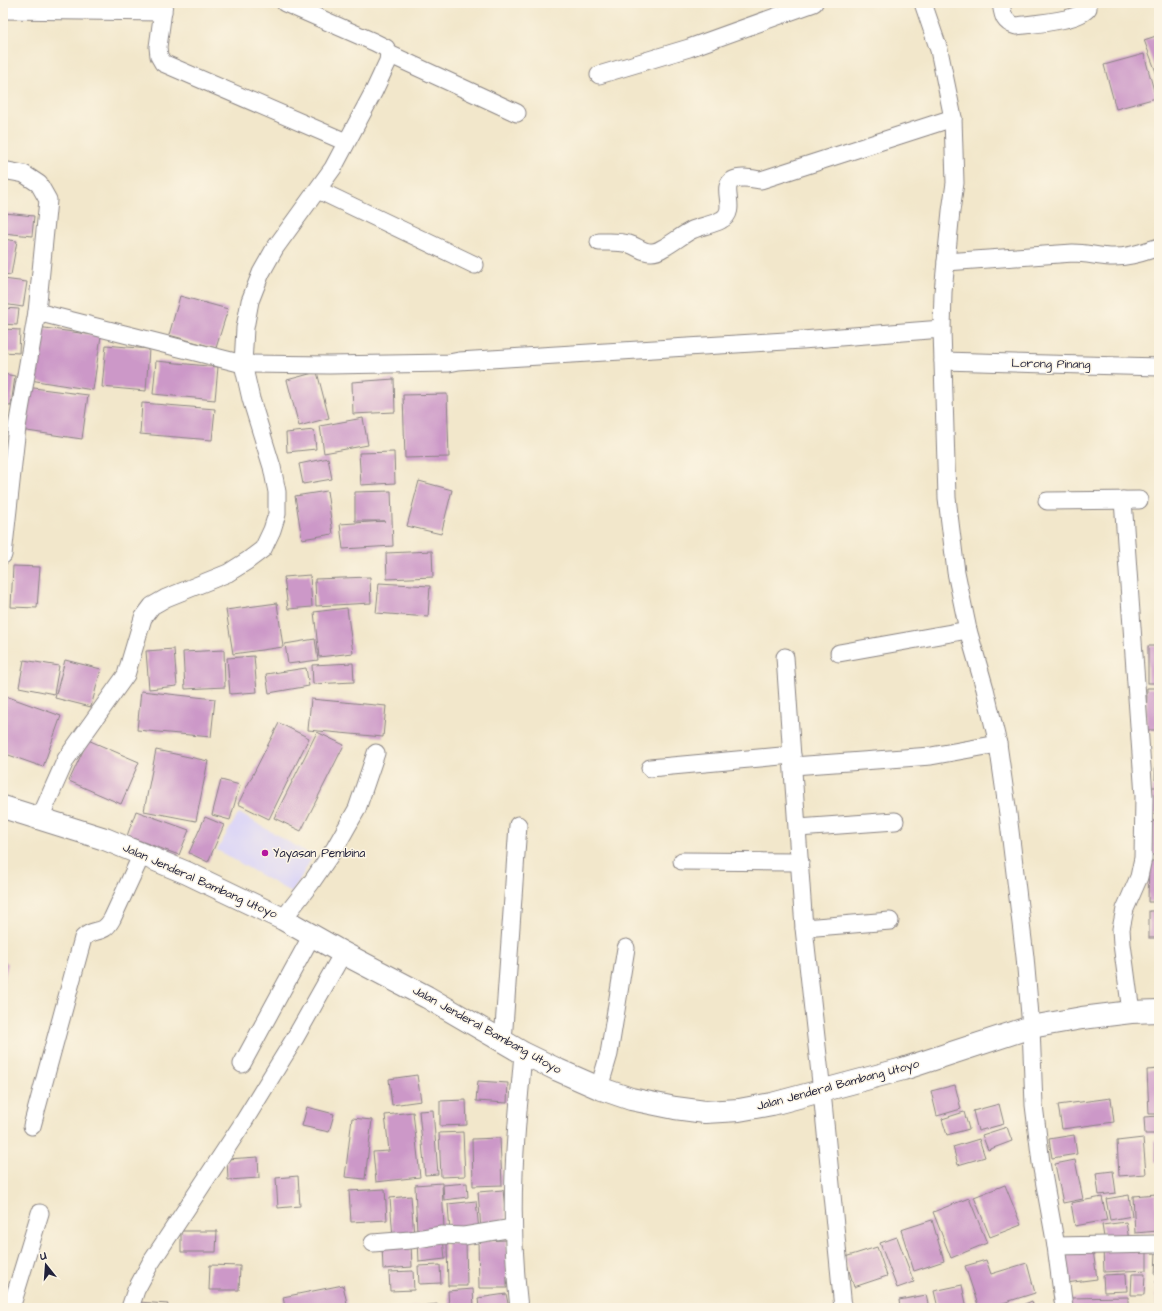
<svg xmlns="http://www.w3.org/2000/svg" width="1162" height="1311" font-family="'Architects Daughter',sans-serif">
	<rect width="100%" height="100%" fill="#fcf5e5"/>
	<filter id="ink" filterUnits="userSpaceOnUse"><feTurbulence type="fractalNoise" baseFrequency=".025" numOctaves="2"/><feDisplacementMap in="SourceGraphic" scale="8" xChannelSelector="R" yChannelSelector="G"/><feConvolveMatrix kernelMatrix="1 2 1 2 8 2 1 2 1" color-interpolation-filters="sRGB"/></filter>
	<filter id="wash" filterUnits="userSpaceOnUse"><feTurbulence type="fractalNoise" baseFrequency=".012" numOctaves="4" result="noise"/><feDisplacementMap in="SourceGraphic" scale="16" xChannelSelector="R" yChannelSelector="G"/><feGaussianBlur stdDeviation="0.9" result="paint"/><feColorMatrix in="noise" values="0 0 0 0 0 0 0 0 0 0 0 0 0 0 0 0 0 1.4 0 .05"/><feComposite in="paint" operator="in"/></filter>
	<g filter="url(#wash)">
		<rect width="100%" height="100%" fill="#f2e7cb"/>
		<!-- built -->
		<polygon fill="#dcd6f6" points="239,813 313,856 292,893 217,850"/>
		<g id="blocks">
			<!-- building -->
			<g fill="#cc98c8">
				<polygon points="1159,35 1159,80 1144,40"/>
				<polygon points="1144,54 1156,98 1116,109 1104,65"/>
				<polygon points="5,213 34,216 32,236 3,233"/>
				<polygon points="3,239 17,241 11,275 3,274"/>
				<polygon points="3,279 27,282 23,307 3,304"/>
				<polygon points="180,296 228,309 216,348 169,335"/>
				<polygon points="3,308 19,309 17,325 3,324"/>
				<polygon points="38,327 101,336 93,390 30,380"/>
				<polygon points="3,329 20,330 19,353 3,352"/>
				<polygon points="106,345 149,349 146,391 102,387"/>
				<polygon points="156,361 218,367 215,400 153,394"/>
				<polygon points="317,372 329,418 299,426 287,380"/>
				<polygon points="3,374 15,376 11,406 3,405"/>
				<polygon points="394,379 395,412 353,414 352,382"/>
				<polygon points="26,387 88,395 82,439 20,430"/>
				<polygon points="447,394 449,457 405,458 403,395"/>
				<polygon points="142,403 215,409 212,440 140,434"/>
				<polygon points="363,418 368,445 324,453 320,426"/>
				<polygon points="314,430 316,449 287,452 286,433"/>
				<polygon points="394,452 395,483 361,485 359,453"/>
				<polygon points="328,458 332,479 303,484 299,464"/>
				<polygon points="419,481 452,490 441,534 407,526"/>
				<polygon points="327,491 333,534 302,539 295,496"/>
				<polygon points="391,491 393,546 343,549 340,524 385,521 355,521 355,492"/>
				<polygon points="432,551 433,577 387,579 386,553"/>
				<polygon points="13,566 40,567 37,608 11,607"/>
				<polygon points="310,575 312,607 288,609 284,577"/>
				<polygon points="370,577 371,603 316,606 315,579"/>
				<polygon points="379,583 430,586 428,617 376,613"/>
				<polygon points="277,603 283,647 233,654 226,610"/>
				<polygon points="347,608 353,653 319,657 314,612"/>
				<polygon points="315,639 318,660 288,664 285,644"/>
				<rect x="1148" y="646" width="11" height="37"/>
				<polygon points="174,649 177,686 149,689 146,651"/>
				<polygon points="224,650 225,687 185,689 183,652"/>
				<polygon points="254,656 257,692 230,694 227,658"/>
				<polygon points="24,660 59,666 54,694 19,687"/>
				<polygon points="65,660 101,669 91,707 55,698"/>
				<polygon points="353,663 354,682 313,684 312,665"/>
				<polygon points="306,668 309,686 269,693 266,674"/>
				<polygon points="1147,688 1159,688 1159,730 1146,730"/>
				<polygon points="141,691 215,699 211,737 137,730"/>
				<polygon points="3,695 61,716 43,767 3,753"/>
				<polygon points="311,699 386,706 383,737 308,730"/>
				<polygon points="279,723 309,738 269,819 238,804"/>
				<polygon points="317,732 344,745 301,831 274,818"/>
				<polygon points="88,740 139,762 121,804 69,781"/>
				<polygon points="1156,745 1159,745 1159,780 1155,780"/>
				<polygon points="156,750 208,761 196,821 144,811"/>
				<polygon points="221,780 240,785 230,820 212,815"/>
				<polygon points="1152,787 1159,787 1159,814 1151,814"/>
				<polygon points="136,811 189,830 179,855 127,836"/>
				<polygon points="205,817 224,825 208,862 189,853"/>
				<polygon points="1151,821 1159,821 1159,855 1150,855"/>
				<polygon points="1149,861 1159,861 1159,902 1148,902"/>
				<rect x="1149" y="911" width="10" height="27"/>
				<polygon points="3,962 8,963 4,981 3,981"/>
				<polygon points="1159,1069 1159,1114 1149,1114 1147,1070"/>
				<polygon points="417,1075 421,1101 392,1105 389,1079"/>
				<polygon points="478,1081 508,1083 507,1103 476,1101"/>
				<polygon points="955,1085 961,1109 937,1116 931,1091"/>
				<polygon points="1111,1098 1114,1122 1062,1129 1058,1105"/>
				<polygon points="466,1100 467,1125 440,1126 440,1101"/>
				<polygon points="999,1104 1004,1124 978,1131 973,1111"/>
				<polygon points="307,1107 334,1114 329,1132 302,1126"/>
				<polygon points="433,1110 438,1174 425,1175 419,1111"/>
				<polygon points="413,1112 420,1177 376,1182 373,1152 389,1151 385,1115"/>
				<polygon points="964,1112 969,1129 947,1135 942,1119"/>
				<polygon points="1159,1116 1159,1134 1145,1134 1144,1117"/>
				<polygon points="352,1118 372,1120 365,1179 345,1177"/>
				<polygon points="1007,1127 1012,1141 988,1150 982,1135"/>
				<polygon points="463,1132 465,1176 441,1177 439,1133"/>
				<polygon points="1074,1135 1077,1154 1052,1158 1049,1139"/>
				<polygon points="500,1138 502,1185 473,1186 472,1139"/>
				<polygon points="1143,1138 1146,1174 1119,1176 1117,1141"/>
				<polygon points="979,1139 985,1157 958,1165 953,1147"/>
				<rect x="1155" y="1141" width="4" height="21"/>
				<polygon points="258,1157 259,1178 228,1180 227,1159"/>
				<polygon points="1075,1160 1083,1199 1063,1203 1055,1164"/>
				<polygon points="1113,1171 1116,1193 1099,1195 1096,1173"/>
				<polygon points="298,1176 300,1206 278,1208 276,1178"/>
				<polygon points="442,1183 444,1230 417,1232 415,1185"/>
				<polygon points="467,1183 468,1197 444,1200 443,1185"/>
				<polygon points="1005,1185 1021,1225 990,1237 974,1197"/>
				<polygon points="385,1189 387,1220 351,1222 349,1191"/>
				<polygon points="503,1190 507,1227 481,1229 478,1192"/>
				<polygon points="1156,1194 1158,1231 1135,1233 1133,1196"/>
				<polygon points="1129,1195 1132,1216 1110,1220 1106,1199"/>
				<polygon points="411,1196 414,1236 393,1238 390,1198"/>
				<polygon points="1102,1197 1107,1220 1075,1226 1071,1203"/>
				<polygon points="969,1198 987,1243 951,1258 933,1212"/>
				<polygon points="476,1201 479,1230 450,1233 448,1204"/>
				<polygon points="932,1220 944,1261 914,1271 901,1230"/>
				<polygon points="1126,1222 1129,1240 1105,1243 1102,1225"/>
				<polygon points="181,1231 217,1231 216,1252 181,1252"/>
				<polygon points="897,1237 914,1282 897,1288 880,1243"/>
				<polygon points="443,1238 445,1259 419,1262 418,1240"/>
				<polygon points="507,1240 507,1288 479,1288 478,1241"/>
				<polygon points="466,1242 467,1286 448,1286 447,1243"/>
				<polygon points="411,1243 412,1267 383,1269 382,1245"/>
				<polygon points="877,1247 887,1276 854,1287 845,1257"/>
				<polygon points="1147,1247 1147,1270 1104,1272 1103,1249"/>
				<polygon points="1093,1250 1097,1279 1066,1283 1062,1255"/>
				<polygon points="1156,1251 1159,1251 1159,1275 1155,1275"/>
				<polygon points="986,1260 991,1274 1027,1263 1035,1293 987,1308 979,1308 965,1266"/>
				<polygon points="210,1265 240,1266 239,1290 209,1290"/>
				<polygon points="440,1265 441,1283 419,1284 418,1266"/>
				<polygon points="413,1271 414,1290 390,1291 389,1272"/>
				<polygon points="1126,1274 1127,1291 1104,1292 1103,1275"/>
				<polygon points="1132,1274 1145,1274 1144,1295 1131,1295"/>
				<polygon points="1156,1281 1159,1281 1159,1307 1156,1308"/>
				<polygon points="343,1285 348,1308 285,1308 283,1297"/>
				<polygon points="962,1285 967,1308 938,1308 934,1291"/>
				<polygon points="473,1289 474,1307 449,1308 448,1291"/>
				<polygon points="506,1294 509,1308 479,1308 478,1298"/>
				<polygon points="926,1295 929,1308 900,1308 899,1300"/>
				<polygon points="1128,1297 1128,1308 1069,1308 1069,1298"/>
				<polygon points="1032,1301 1034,1308 1015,1308"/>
				<polygon points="138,1302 168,1304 167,1308 137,1308"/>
				<polygon points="438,1304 439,1308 411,1308 411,1307"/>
			</g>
		</g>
	</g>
	<g filter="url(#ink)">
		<use href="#blocks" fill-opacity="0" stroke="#8a8483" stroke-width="1"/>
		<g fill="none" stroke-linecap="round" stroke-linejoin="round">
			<defs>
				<g id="minor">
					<polyline points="164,3 158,47 159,56 163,63 346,142"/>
					<polyline points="923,3 939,50 953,118 955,183 951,211 943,292 942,329 947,498 956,572 968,630 985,689 998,744 1008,814 1025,957 1031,1027 1034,1105 1041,1163 1056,1246 1064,1308"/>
					<path d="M1001 3C1003 15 1003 22 1016 26 1031 24 1080 21 1088 8L1087 3"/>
					<polyline points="3,10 163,12"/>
					<polyline points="389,54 517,113"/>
					<polyline points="599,75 689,48 814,3"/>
					<polyline points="3,170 24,174 39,184 48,200 37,312 17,427 3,555"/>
					<polyline points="318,190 475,265"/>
					<path d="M599 242C609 242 619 241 629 244 637 246 643 253 652 252 656 252 660 250 663 248 673 243 682 235 692 230 701 226 712 225 721 220 739 211 719 187 733 180 741 176 753 179 761 180L953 118"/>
					<path d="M946 262 1073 253C1085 253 1097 256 1110 257 1127 258 1143 252 1159 247"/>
					<polyline points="37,312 243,364 329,365 449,363 459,361 802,340 942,329"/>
					<polyline points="943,361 1159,367"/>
					<polyline points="1123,500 1144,796 1143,858 1139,877 1125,909 1121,929 1122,944 1131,1012"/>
					<polyline points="1047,501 1139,500"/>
					<polyline points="839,653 968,630"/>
					<polyline points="785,657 804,928 822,1092 843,1308"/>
					<polyline points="793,766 931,756 998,744"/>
					<polyline points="650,768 792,755"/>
					<polyline points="40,818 66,759 126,675 143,618 152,606 166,598 228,573 247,561 263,549 272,530 277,514 277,492 272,467 251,399 243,364 245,328 250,301 261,273 275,248 333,168 374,91 388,61 389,54 386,48 374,42 285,3"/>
					<polyline points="798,828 895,821"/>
					<polyline points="682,861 800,862"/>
					<polyline points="283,919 311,883 335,848 357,809 376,753"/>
					<polyline points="804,928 890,921"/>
					<polyline points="503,1042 518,825"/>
					<polyline points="242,1064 312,935"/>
					<polyline points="599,1088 609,1054 626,948"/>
					<path d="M32 1126 83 938C95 926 102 937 112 919L142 854"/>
					<polyline points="373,1243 410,1240 442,1235 464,1236 513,1228"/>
					<polyline points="1056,1246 1159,1244"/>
					<polyline points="11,1308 40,1213"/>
					<polyline points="130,1308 136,1290 150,1264 241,1126 295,1038 343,953"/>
					<path d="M519 1308C514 1264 512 1219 514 1174 515 1134 520 1093 523 1053"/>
				</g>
				<polyline id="tertiary" points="3,807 105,839 187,873 283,919 343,953 427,997 523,1053 558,1070 599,1088 631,1099 675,1108 705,1112 739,1110 772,1104 903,1069 1031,1027 1082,1018 1131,1012 1159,1011"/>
			</defs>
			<!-- minor casing -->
			<use href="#minor" stroke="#8a8483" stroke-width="19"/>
			<!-- tertiary casing -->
			<use href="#tertiary" stroke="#8a8483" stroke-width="24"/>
			<!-- minor -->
			<use href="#minor" stroke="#fff" stroke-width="17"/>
			<!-- tertiary -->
			<use href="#tertiary" stroke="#fff" stroke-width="22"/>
		</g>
	</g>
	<!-- markers -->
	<circle fill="#b5179e" stroke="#fcf5e5" stroke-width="1.5" cx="265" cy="853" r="4"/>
	<g text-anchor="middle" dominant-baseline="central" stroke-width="3" stroke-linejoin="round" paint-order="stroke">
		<!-- street labels -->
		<g font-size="12" fill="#22223b" stroke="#fcf5e5">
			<text transform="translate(1051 364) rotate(1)">Lorong Pinang</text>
			<text transform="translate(200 881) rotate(24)">Jalan Jenderal Bambang Utoyo</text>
			<text transform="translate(487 1030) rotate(29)">Jalan Jenderal Bambang Utoyo</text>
			<text transform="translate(838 1085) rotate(-15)">Jalan Jenderal Bambang Utoyo</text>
		</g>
		<!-- poi labels -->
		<g font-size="12" fill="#22223b" stroke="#fcf5e5" text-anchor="start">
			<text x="273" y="853">Yayasan Pembina</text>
		</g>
	</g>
	<!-- margin -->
	<rect width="1162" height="1311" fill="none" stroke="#fcf5e5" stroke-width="16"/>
	<!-- north arrow -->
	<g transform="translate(46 1265) rotate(343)" stroke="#fcf5e5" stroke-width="3" paint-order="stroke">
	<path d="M0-3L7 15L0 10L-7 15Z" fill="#22223b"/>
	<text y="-6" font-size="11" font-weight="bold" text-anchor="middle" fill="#22223b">U</text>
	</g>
</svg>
